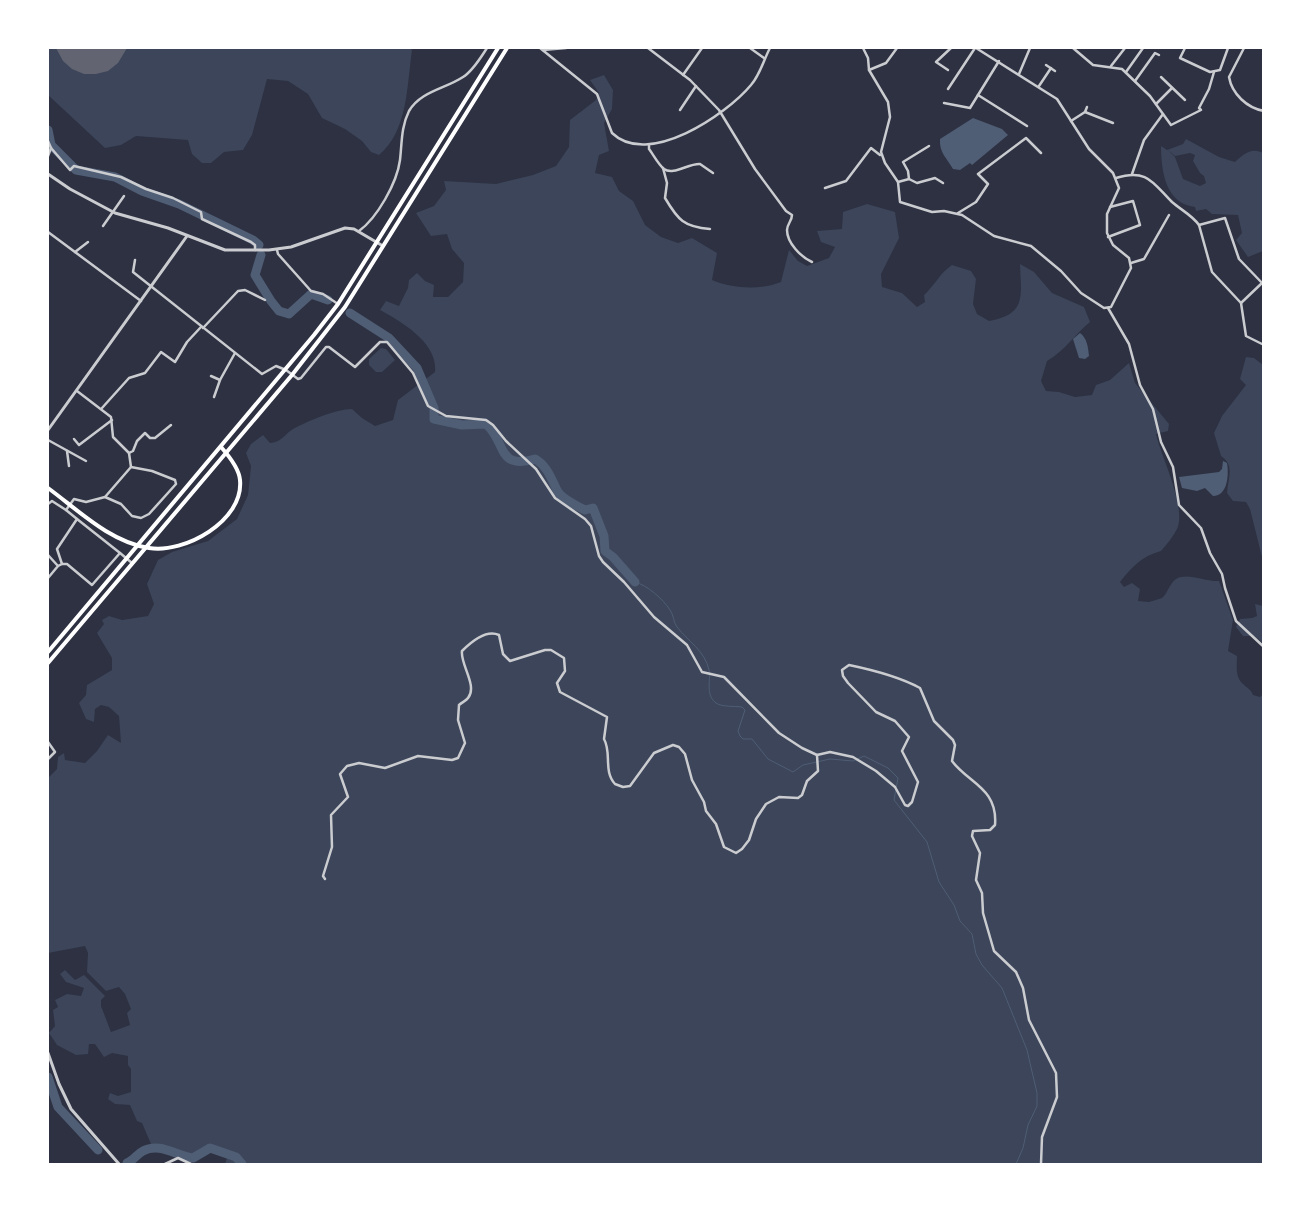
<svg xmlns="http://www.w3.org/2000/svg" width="1311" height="1212" font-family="'Noto Sans',sans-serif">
	<rect width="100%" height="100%" fill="#2d3142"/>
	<!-- green -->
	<g fill="#3c4559" fill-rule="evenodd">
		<path d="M48 48H410L412 50C407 85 408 131 379 155L371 152 362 141 345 129 322 118 308 94 288 81 267 79 252 135 243 150 224 152 211 163H202L192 154 188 140 136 136 121 145 105 148 48 95Z"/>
		<path d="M604 75 613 90 612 109 604 123 609 151 599 155 595 173 612 177 619 191 633 201 645 225 661 237 678 243 692 238 717 253 712 280C733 289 761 290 781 282L789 250 798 261 807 266 829 258 835 247 821 242 817 231 842 229 843 212 867 204 895 212 899 238 881 274 882 287 902 293 917 307 925 302 924 295C935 285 939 274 952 265L971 271 976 279 973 304 977 314 989 321C1027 314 1021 296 1020 264L1034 272 1052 293 1084 307 1090 322C1074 335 1066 350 1047 361L1041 381 1046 391 1059 392 1075 397 1092 395 1096 385 1110 380 1129 363 1135 383 1169 424 1168 431 1156 434C1161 456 1187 508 1177 529 1173 537 1167 544 1161 551 1142 556 1132 567 1120 582L1124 587 1132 583 1140 589 1138 601 1149 602 1162 598C1168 593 1169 584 1176 579 1187 572 1206 582 1219 581L1233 620 1228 651 1237 656C1237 665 1235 676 1242 683 1247 688 1251 689 1253 695L1260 697 1263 694V1164H225L229 1152C221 1149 210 1143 203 1147 197 1150 196 1154 189 1154 175 1153 165 1143 151 1144L142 1123 137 1121 130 1105 115 1104 108 1099 110 1093 118 1096 131 1092V1069L128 1065V1056L112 1053 104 1057 95 1044H89L88 1054 76 1055 57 1045 49 1033 55 1026 53 1010 58 1007 55 1000 67 994 81 996 84 988 66 982 60 974 65 970 75 980 84 975 105 996 101 1000V1006L111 1032 130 1025 127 1013 131 1009 125 994 119 987 106 991 87 972 88 953 85 946 48 953V778L57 769 58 757 64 753 65 760 85 763 97 751 108 735 121 743 119 716 109 707 101 705 95 709 94 722 86 719 79 703 86 695 87 685 112 670V658L97 633 104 624 102 620 109 616 122 620 148 616 154 604 147 584 158 560 172 552 208 541 237 519 248 495 251 466 246 453 251 444 263 435 270 443C280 443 285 434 293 429 308 421 336 409 352 409L362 418 375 426 393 420 398 400 435 372C438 343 402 322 380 310L386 301 399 306 408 288 409 280 417 273 425 281 434 285 433 297H448L463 282 464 263 452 249 447 234 431 236 416 213 434 206 446 190 444 181 496 184 533 175 556 166 569 147 570 120 596 100 599 93 590 80Z"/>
		<path d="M1186 139 1219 157 1235 162C1244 154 1251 147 1263 153V251L1248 257 1236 240 1242 233 1238 215 1212 214 1206 209 1196 211 1195 207C1166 204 1161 172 1161 146L1167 150 1183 144ZM1168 150 1175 156 1190 153 1195 155 1193 161 1200 173 1204 176 1206 183 1200 186 1183 179 1175 157Z"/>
		<polygon points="381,348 386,349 395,360 382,372 376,372 369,365 369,359"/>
		<path d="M1246 357 1254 358 1263 365V561L1250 509 1246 502 1233 501 1227 493C1228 478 1235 465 1221 456L1214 433 1222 416 1246 385 1240 379Z"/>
		<polygon points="1255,604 1263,606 1263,643 1254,636 1243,636 1236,627 1240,619 1252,618 1257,616"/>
	</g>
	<!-- water -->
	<g fill="#4f5d75">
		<path d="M973 118 1002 129 1008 135 972 165 970 163 960 170 953 169C947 158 939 153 940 139Z"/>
		<path d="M1080 333C1087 338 1088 347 1089 356L1085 359 1079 358 1073 339Z"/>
		<path d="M1223 461 1227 463C1229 474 1228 496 1213 496L1205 488 1197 491 1182 488 1179 477 1219 472 1222 469Z"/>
	</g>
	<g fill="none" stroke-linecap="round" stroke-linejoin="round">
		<!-- stream -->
		<path stroke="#4f5d75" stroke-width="1" d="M635 582C647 585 663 599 670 610 674 615 673 622 677 627 688 641 705 651 709 670 711 680 705 695 716 703 721 707 735 706 742 707L745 710 738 731 740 736 743 739H752L768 759 793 772 803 765 830 759 853 761 864 756 888 768 898 778 894 800 927 842 939 882 954 905 960 921 972 934 976 954 982 965 1002 988 1027 1050 1037 1093V1106L1028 1125 1023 1148 1016 1164"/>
		<!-- river -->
		<g stroke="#4f5d75" stroke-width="9">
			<polyline points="48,130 51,145 76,170 115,177 142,191 179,204 253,240 259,245"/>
			<polyline points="261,255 255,275 271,301 279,311 289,314 311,294 328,300"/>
			<path d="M350 313 389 338 417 368 434 408V419L462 425 486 424C507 442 496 470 535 459 548 466 552 481 558 492 562 498 578 507 585 510L593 508 604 536 605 551 613 557 635 582"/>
			<polyline points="48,1077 58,1107 98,1150"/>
			<path d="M127 1163C134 1160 137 1154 143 1151 160 1142 176 1156 193 1158L210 1148 236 1157 242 1164"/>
		</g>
	</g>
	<!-- building -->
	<polygon fill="#626471" points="56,48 127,48 118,63 108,71 96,74 84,74 72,69 63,61"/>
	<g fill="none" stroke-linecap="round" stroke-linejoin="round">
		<!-- minor -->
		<g stroke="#caccd0" stroke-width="2.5">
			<path d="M540 48 597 94 612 133C648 168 726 115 751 85 760 75 764 59 770 48"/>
			<path d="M648 48 690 80 719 110 755 169 786 211 792 215C792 221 787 224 787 230 787 243 801 257 812 262"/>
			<polyline points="750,48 764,58"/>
			<polyline points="863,48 868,58 869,70 888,102 890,117 881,152 885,163 898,182 900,202 932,212 944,211 962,215 994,236 1031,246 1061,271 1081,293 1104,308 1111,307 1131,268 1129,258 1113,245 1107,233 1107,214 1119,188 1113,173 1089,149 1057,99 976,48"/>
			<polyline points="1073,48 1093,65 1122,69 1150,96 1163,114 1144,140 1132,174"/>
			<polyline points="1185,48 1180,58 1210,72 1220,70 1228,48"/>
			<path d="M1244 48 1229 77C1232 94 1247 108 1264 111"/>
			<polyline points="543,50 566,48"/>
			<polyline points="1046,65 1055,71"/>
			<polyline points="1111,66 1125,48"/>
			<polyline points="869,70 886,63 897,48"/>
			<polyline points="948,70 936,62 951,48"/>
			<polyline points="1126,72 1143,48"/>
			<polyline points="1019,74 1030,48"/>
			<polyline points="683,75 702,48"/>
			<polyline points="1161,77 1185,100"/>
			<polyline points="1135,81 1155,53 1159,55"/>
			<polyline points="1039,86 1051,68"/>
			<polyline points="948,89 975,48"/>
			<polyline points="978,95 1027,126"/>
			<polyline points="944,103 970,108 999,61"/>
			<polyline points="1156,104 1172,88"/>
			<polyline points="680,110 696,86"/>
			<polyline points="1085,112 1113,123"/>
			<polyline points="1163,114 1171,125 1201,110 1199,108 1209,89 1214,72"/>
			<polyline points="1071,121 1085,112 1087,107"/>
			<polyline points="48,141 51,148 70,170 74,166 121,177 146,189 173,198 201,212 202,219 251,242 255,245 255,250"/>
			<path d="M649 145V149C653 154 658 164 664 169 673 176 689 163 700 164L713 173"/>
			<polyline points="48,156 51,148"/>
			<path d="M663 168 667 183 665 198C678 220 684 227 710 229"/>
			<path d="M1116 178C1147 168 1153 183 1172 202 1181 210 1192 215 1199 225L1225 218 1239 259 1264 285"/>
			<polyline points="909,179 908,171 903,162 929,146"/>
			<polyline points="898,182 909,179 917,183 935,178 943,183"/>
			<polyline points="825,188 846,181 871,148 880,155"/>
			<polyline points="958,213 976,202 988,184 978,174 1026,138 1041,153"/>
			<polyline points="1199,225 1212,272 1241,303 1262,283"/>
			<polyline points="103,226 124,196"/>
			<path d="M359 231C377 218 397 183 400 160 402 143 401 127 409 111 421 91 445 89 463 77 473 71 481 57 487 48"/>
			<polyline points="48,232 141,301"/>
			<polyline points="1108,237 1140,225 1133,201 1110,207"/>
			<polyline points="277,250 278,254 311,291 323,294 338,304"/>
			<polyline points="75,252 88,242"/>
			<path d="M135 260 133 272 262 374 276 366 286 370 298 379 301 378 326 347H329L355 367 380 342H387L413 373 428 406 446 416 486 420 493 425 506 441 536 469 555 498 585 519 591 526 599 556 603 562 624 582 654 617 687 645 702 672 724 677 779 733 802 748 817 755 830 752 853 757 876 771 895 787 905 805 908 806 912 802 918 782 902 751 909 737 895 721 876 712 848 683 843 676 842 670 849 665C873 670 898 676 920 688L934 721 953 740 955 745 952 761C968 783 998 788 995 825L990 830 973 831 972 836 980 853 976 880 982 893 983 913 994 951 1016 972 1023 988 1029 1020 1056 1073 1057 1097 1042 1137 1041 1164"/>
			<polyline points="1131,263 1144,259 1169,215"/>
			<polyline points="1241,303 1246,336 1264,345"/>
			<polyline points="1108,308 1129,344 1140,385 1153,409 1161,442 1173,467 1179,505 1201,528 1210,553 1222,574 1225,588 1236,621 1264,647"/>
			<polyline points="203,328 238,291 245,290 265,300"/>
			<polyline points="211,376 220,380"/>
			<polyline points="214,397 220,380 235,353"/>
			<polyline points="102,408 129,378 145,373 161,352 175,362 187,342 201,327"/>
			<polyline points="74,439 79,445 112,420"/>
			<polyline points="48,440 86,461"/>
			<polyline points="67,451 69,466"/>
			<polyline points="129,453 133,451 137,441 145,433 150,438 155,438 171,425"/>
			<polyline points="105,497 121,504 132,516 141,518 149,514 176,484 175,480 152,471 131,467"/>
			<polyline points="48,504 52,501 66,510 74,499 86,502 105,497 131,467 129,453 113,437 111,417 77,391"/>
			<polyline points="120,553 132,563"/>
			<polyline points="48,555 58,566 48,578"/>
			<polyline points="62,564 67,564 92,585 120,553 77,519"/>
			<polyline points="58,566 62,564 57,549 77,519 66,510"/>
			<polyline points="48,742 55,752 48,759"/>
			<path d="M325 879 323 876 332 847 331 815 348 797 340 774 347 766 359 763 385 768 418 756 452 760 458 758 465 743 458 720 459 705C462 702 466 701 468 698 478 686 460 664 462 651 471 642 486 629 499 635L503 654 510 661 545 650H551L564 658 565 671 557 683 560 692 607 717 604 739C612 753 603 771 615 784L623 787 630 786 654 753 673 745 679 747 685 754 692 780 704 802 706 811 716 824 724 847 736 853 742 849 749 840 756 819 766 804 779 797 798 798 802 795 807 781 818 771 817 755"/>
			<polyline points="165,1164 178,1158 191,1164"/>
		</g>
		<!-- tertiary -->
		<g stroke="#caccd0" stroke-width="3">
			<polyline points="48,174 70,189 115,213 168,228 225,250 269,250 291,247 345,228 354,229 383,246"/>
			<polyline points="48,430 187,236"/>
			<polyline points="48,1053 59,1084 71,1109 119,1164"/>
		</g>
		<!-- primary -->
		<path stroke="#fff" stroke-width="4" d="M48 488C78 510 110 542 149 548 184 554 244 521 240 480 239 468 229 456 221 447"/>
		<!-- trunk -->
		<g stroke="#fff" stroke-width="4">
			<polyline points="48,652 314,335 338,304 498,48"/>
			<polyline points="48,663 292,375 345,307 507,48"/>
		</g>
	</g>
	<!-- border -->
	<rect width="1311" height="1212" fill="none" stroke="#ffffff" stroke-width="98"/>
</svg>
